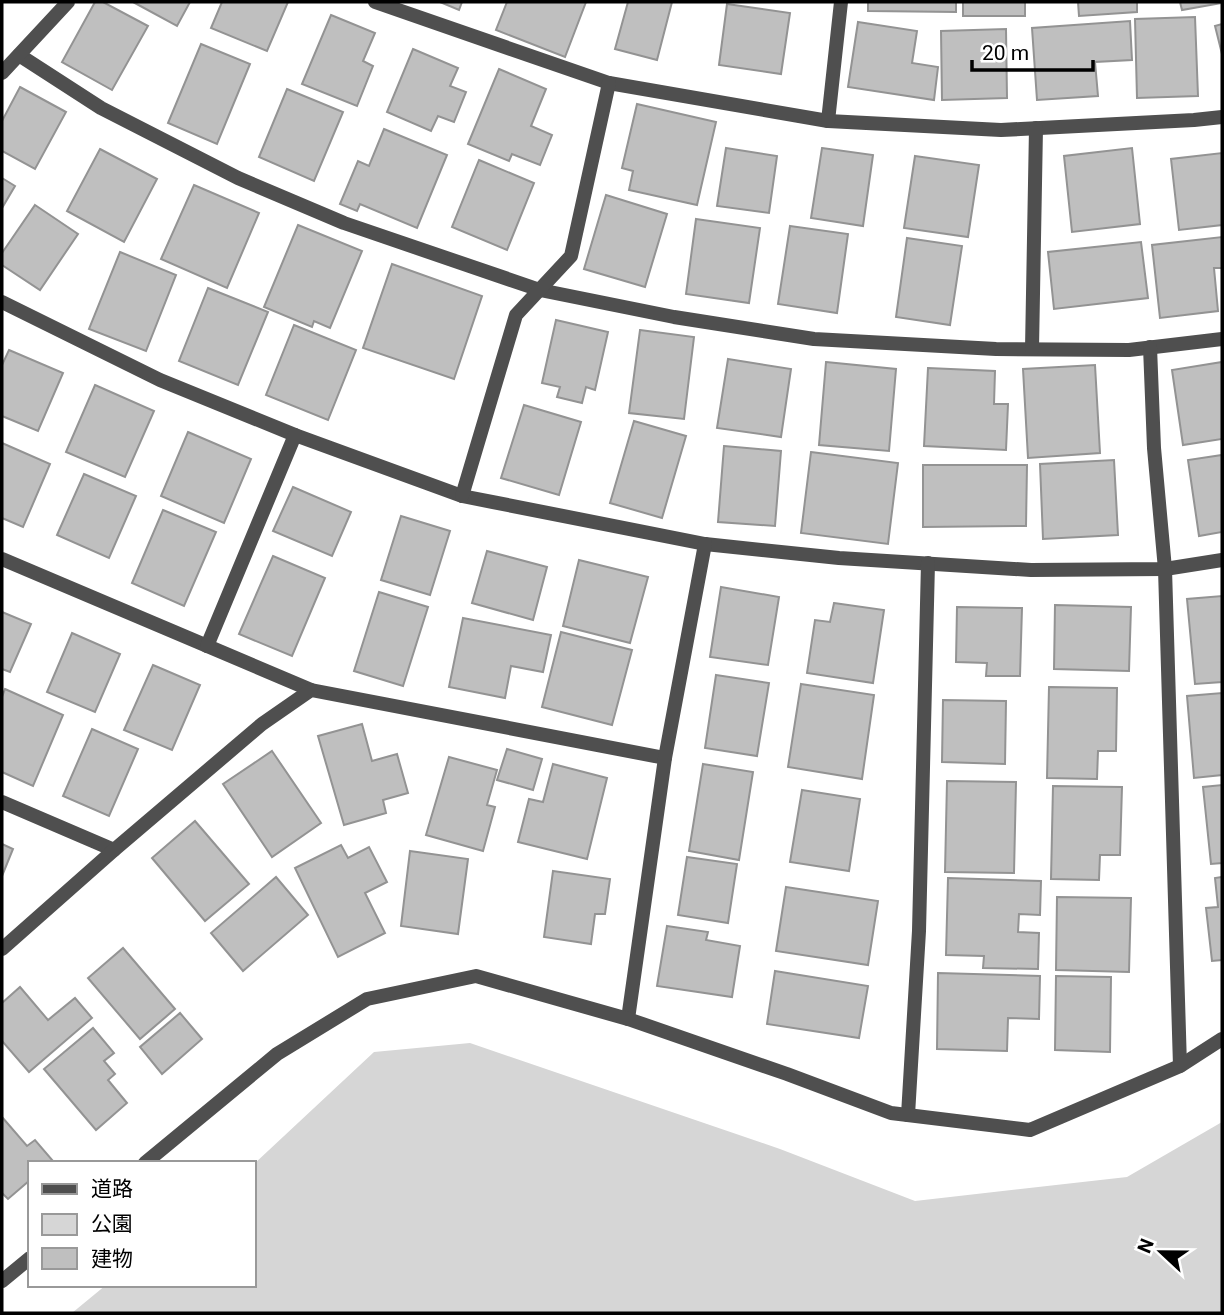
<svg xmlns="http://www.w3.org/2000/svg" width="1224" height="1315" font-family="Roboto,'Noto Sans JP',sans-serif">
	<rect width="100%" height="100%" fill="#fff"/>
	<!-- green -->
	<polygon fill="#d6d6d6" points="470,1043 780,1149 915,1201 1127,1177 1222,1122 1222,1313 72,1313 106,1285 254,1285 254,1164 374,1052"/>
	<!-- building -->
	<g fill="#bfbfbf" stroke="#939393" stroke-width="2">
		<polygon points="95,2 103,2 148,26 112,90 62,62"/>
		<polygon points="133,2 190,2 177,26"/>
		<polygon points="222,2 288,2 267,51 211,28"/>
		<polygon points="440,2 462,2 459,10"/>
		<polygon points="507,2 586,2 565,57 496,30"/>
		<polygon points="628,2 672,2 657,60 615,49"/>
		<polygon points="868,2 956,2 956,12 868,11"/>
		<rect x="963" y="2" width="62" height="14"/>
		<polygon points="1078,2 1137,2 1137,12 1079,16"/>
		<polygon points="1180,2 1222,2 1222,3 1182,10"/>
		<polygon points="727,4 790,13 781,74 719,65"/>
		<polygon points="331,15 375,33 363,61 373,66 357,106 302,84"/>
		<polygon points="1195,17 1198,96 1137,98 1135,19"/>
		<polygon points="1130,21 1132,60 1095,62 1098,96 1037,100 1032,28"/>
		<polygon points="858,22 917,31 912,63 938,67 934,100 848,87"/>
		<polygon points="1222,24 1222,54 1215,26"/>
		<polygon points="1006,29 1007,98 942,100 941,31"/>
		<polygon points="201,44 250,64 217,144 168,123"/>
		<polygon points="413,49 458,68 450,86 466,92 454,122 438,116 431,131 387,112"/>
		<polygon points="499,69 546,89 531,126 552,135 540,165 512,154 509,161 468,144"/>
		<polygon points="20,87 66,112 35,169 2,151 2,121"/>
		<polygon points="287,89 343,112 314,181 259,157"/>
		<polygon points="637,104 716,122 697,205 629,190 633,171 622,168"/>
		<polygon points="384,129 447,155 417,228 360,204 357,211 340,204 358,161 369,166"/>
		<polygon points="726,148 777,156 769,213 717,206"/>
		<polygon points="822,148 873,155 863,226 811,218"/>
		<polygon points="1132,148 1140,224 1072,232 1064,156"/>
		<polygon points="100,149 157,179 124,242 67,211"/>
		<polygon points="1222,153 1222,225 1179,230 1171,159"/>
		<polygon points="915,156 979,165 968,237 904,228"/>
		<polygon points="479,160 534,183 507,250 452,227"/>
		<polygon points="2,178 15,186 2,208"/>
		<polygon points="194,185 259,213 227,288 161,259"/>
		<polygon points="606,195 667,214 645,287 584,269"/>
		<polygon points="35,205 78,234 40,290 2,265 2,253"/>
		<polygon points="696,219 760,228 749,303 686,294"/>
		<polygon points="298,225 362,251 330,328 314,321 312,327 264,307"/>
		<polygon points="790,226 848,234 837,313 778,304"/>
		<polygon points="1222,237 1222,268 1214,268 1218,311 1160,318 1152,245"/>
		<polygon points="907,238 962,246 950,325 896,317"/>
		<polygon points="1141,242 1148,298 1054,309 1048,252"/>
		<polygon points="120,252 176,275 146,351 89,329"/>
		<polygon points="392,264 482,296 454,379 363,348"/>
		<polygon points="208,288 268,312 238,385 179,361"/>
		<polygon points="556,320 608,332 595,390 586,387 582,403 557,397 560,387 542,383"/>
		<polygon points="294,325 356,350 328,420 266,395"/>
		<polygon points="640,330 694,337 684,419 629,413"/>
		<polygon points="9,350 63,373 38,431 2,416 2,365"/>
		<polygon points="728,359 791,369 781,437 717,428"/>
		<polygon points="826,362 896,369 889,451 819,445"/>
		<polygon points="1222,362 1222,439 1183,445 1172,370"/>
		<polygon points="1095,365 1100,453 1028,458 1023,369"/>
		<polygon points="928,368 995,371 994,404 1008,404 1006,450 924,446"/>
		<polygon points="95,385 154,411 125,477 66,452"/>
		<polygon points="524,405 581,422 559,495 501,478"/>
		<polygon points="634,421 686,436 662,518 610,503"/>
		<polygon points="188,432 251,459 224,523 161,496"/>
		<polygon points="2,443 50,464 23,527 2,518"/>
		<polygon points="724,446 781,451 775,526 718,522"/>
		<polygon points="811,452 898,463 888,544 801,533"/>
		<polygon points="1222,455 1222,532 1199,536 1188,460"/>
		<polygon points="1114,460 1118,535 1043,539 1040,464"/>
		<polygon points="923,465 1027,465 1026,526 923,527"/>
		<polygon points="84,474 136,496 109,558 57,535"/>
		<polygon points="293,487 351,512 332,556 273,531"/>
		<polygon points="163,510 216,532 184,606 132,583"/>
		<polygon points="401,516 450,531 430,595 381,580"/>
		<polygon points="487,551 547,567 533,620 472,603"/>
		<polygon points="273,556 325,578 292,656 239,634"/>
		<polygon points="579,560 648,577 630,643 563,626"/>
		<polygon points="721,587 779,597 768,665 710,657"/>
		<polygon points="379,592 428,607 403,686 354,671"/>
		<polygon points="1222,596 1222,682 1195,684 1187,599"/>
		<polygon points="834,603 884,610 873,683 807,673 815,620 830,622"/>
		<polygon points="1055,605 1131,607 1129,671 1054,669"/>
		<polygon points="957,607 1022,608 1020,676 986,676 987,663 956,662"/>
		<polygon points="2,612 31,624 10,672 2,669"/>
		<polygon points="463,618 551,635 543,672 511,666 505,698 449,687"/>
		<polygon points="561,632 632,650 612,725 542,707"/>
		<polygon points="72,633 120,654 95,712 47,692"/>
		<polygon points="153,665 200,685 172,750 124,730"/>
		<polygon points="716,675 769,683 757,756 705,748"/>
		<polygon points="801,684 874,695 862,779 788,767"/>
		<polygon points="1049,687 1117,688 1116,751 1098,751 1097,779 1047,778"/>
		<polygon points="5,689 63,715 33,786 2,772 2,697"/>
		<polygon points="1222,693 1222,775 1194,778 1187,696"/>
		<polygon points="943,700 1006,701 1005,764 942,762"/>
		<polygon points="362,724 372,761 397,754 408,793 383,800 386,813 344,825 318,736"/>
		<polygon points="92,729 138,749 109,816 63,796"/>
		<polygon points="507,749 542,759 533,790 497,780"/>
		<polygon points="272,751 321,823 272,857 223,784"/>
		<polygon points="449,757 497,770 487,805 495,807 483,851 426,835"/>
		<polygon points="553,764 607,778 587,859 518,842 529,799 543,802"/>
		<polygon points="703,764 753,772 739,860 689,851"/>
		<polygon points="947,781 1016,782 1014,873 945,872"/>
		<polygon points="1222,785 1222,863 1211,864 1203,787"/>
		<polygon points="1053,786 1122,787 1120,855 1100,855 1099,880 1051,879"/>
		<polygon points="802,790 860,799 849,871 790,862"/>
		<polygon points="195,821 249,884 205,921 152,858"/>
		<polygon points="2,844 13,849 2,876"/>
		<polygon points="341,845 348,858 369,847 387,882 365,893 385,933 338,957 295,868"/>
		<polygon points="410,851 468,859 458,934 401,926"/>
		<polygon points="687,857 737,864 728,923 678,915"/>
		<polygon points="553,871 610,879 605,914 595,914 591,944 544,937"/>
		<polygon points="276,877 308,915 243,971 211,933"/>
		<polygon points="1222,877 1222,960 1212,961 1206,908 1218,907 1215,878"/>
		<polygon points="948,878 1041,881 1040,915 1019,914 1018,932 1039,933 1038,969 983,968 984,956 946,955"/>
		<polygon points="786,887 878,901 868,965 776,951"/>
		<polygon points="1057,897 1131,898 1129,972 1056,970"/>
		<polygon points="667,926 708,932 706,940 740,946 732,997 657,986"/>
		<polygon points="123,948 175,1009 140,1039 88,978"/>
		<polygon points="775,971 868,986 859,1038 767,1024"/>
		<polygon points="938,973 1040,976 1039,1019 1008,1018 1007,1051 937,1049"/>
		<polygon points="1056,976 1111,977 1110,1052 1055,1050"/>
		<polygon points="20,987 48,1020 75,998 92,1018 29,1072 2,1041 2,1003"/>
		<polygon points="180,1013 202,1039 162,1074 140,1047"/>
		<polygon points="93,1028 114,1053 104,1061 115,1074 108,1080 127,1103 96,1130 44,1069"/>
		<polygon points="2,1117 27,1146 35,1140 53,1161 50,1163 30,1163 30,1180 8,1199 2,1193"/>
	</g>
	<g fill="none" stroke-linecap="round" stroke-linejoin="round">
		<!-- minor -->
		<g stroke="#4f4f4f" stroke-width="14">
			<polyline points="375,2 609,83 828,121 1001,130 1194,120 1222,117"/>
			<polyline points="19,55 101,108 238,178 344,223 540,290 674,317 814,339 996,349 1129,350 1222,339"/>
			<polyline points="2,73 68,2"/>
			<polyline points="828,121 841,2"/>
			<polyline points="2,302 160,380 295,435 462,496 705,544 839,558 1031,570 1165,569 1222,560"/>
			<polyline points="1150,347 1154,448 1165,569 1180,1066"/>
			<polyline points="1032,349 1036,128"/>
			<polyline points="462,496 516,315 571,256 609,83"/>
			<polyline points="2,559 311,690"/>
			<polyline points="207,646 295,435"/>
			<polyline points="2,802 114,850"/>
			<polyline points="2,949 114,850 262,724 311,690 665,758"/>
			<polyline points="628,1019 665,758 705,544"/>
			<polyline points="908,1115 919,931 928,563"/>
		</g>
		<!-- tertiary -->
		<g stroke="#4f4f4f" stroke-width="14">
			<polyline points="145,1163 277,1054 367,999 476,976 628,1019 787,1074 891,1113 1030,1130 1180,1066 1222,1039"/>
			<polyline points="2,1281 30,1258"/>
		</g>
	</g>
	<!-- border -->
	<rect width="1224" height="1315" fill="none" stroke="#000000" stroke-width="7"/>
	<!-- legend -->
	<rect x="28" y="1161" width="228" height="126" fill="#ffffff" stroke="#999999" stroke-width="2"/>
	<rect x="42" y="1184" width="35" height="10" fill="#4f4f4f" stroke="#999999" stroke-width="2"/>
	<text x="91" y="1196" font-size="21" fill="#000000">道路</text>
	<rect x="42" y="1214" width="35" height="21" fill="#d6d6d6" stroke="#999999" stroke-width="2"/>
	<text x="91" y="1231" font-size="21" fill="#000000">公園</text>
	<rect x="42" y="1248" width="35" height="21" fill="#bfbfbf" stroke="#999999" stroke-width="2"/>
	<text x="91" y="1266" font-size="21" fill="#000000">建物</text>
	<!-- north arrow -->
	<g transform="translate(1161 1252) rotate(292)" stroke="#ffffff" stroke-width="5" paint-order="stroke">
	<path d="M0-5L12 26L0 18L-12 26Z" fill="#000000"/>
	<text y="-10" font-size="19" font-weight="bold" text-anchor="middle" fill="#000000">N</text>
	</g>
	<!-- scale -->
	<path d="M972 60v10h121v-10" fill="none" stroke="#000000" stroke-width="3.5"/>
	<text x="982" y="60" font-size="21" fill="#000000" stroke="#ffffff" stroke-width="5" paint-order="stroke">20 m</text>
</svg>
